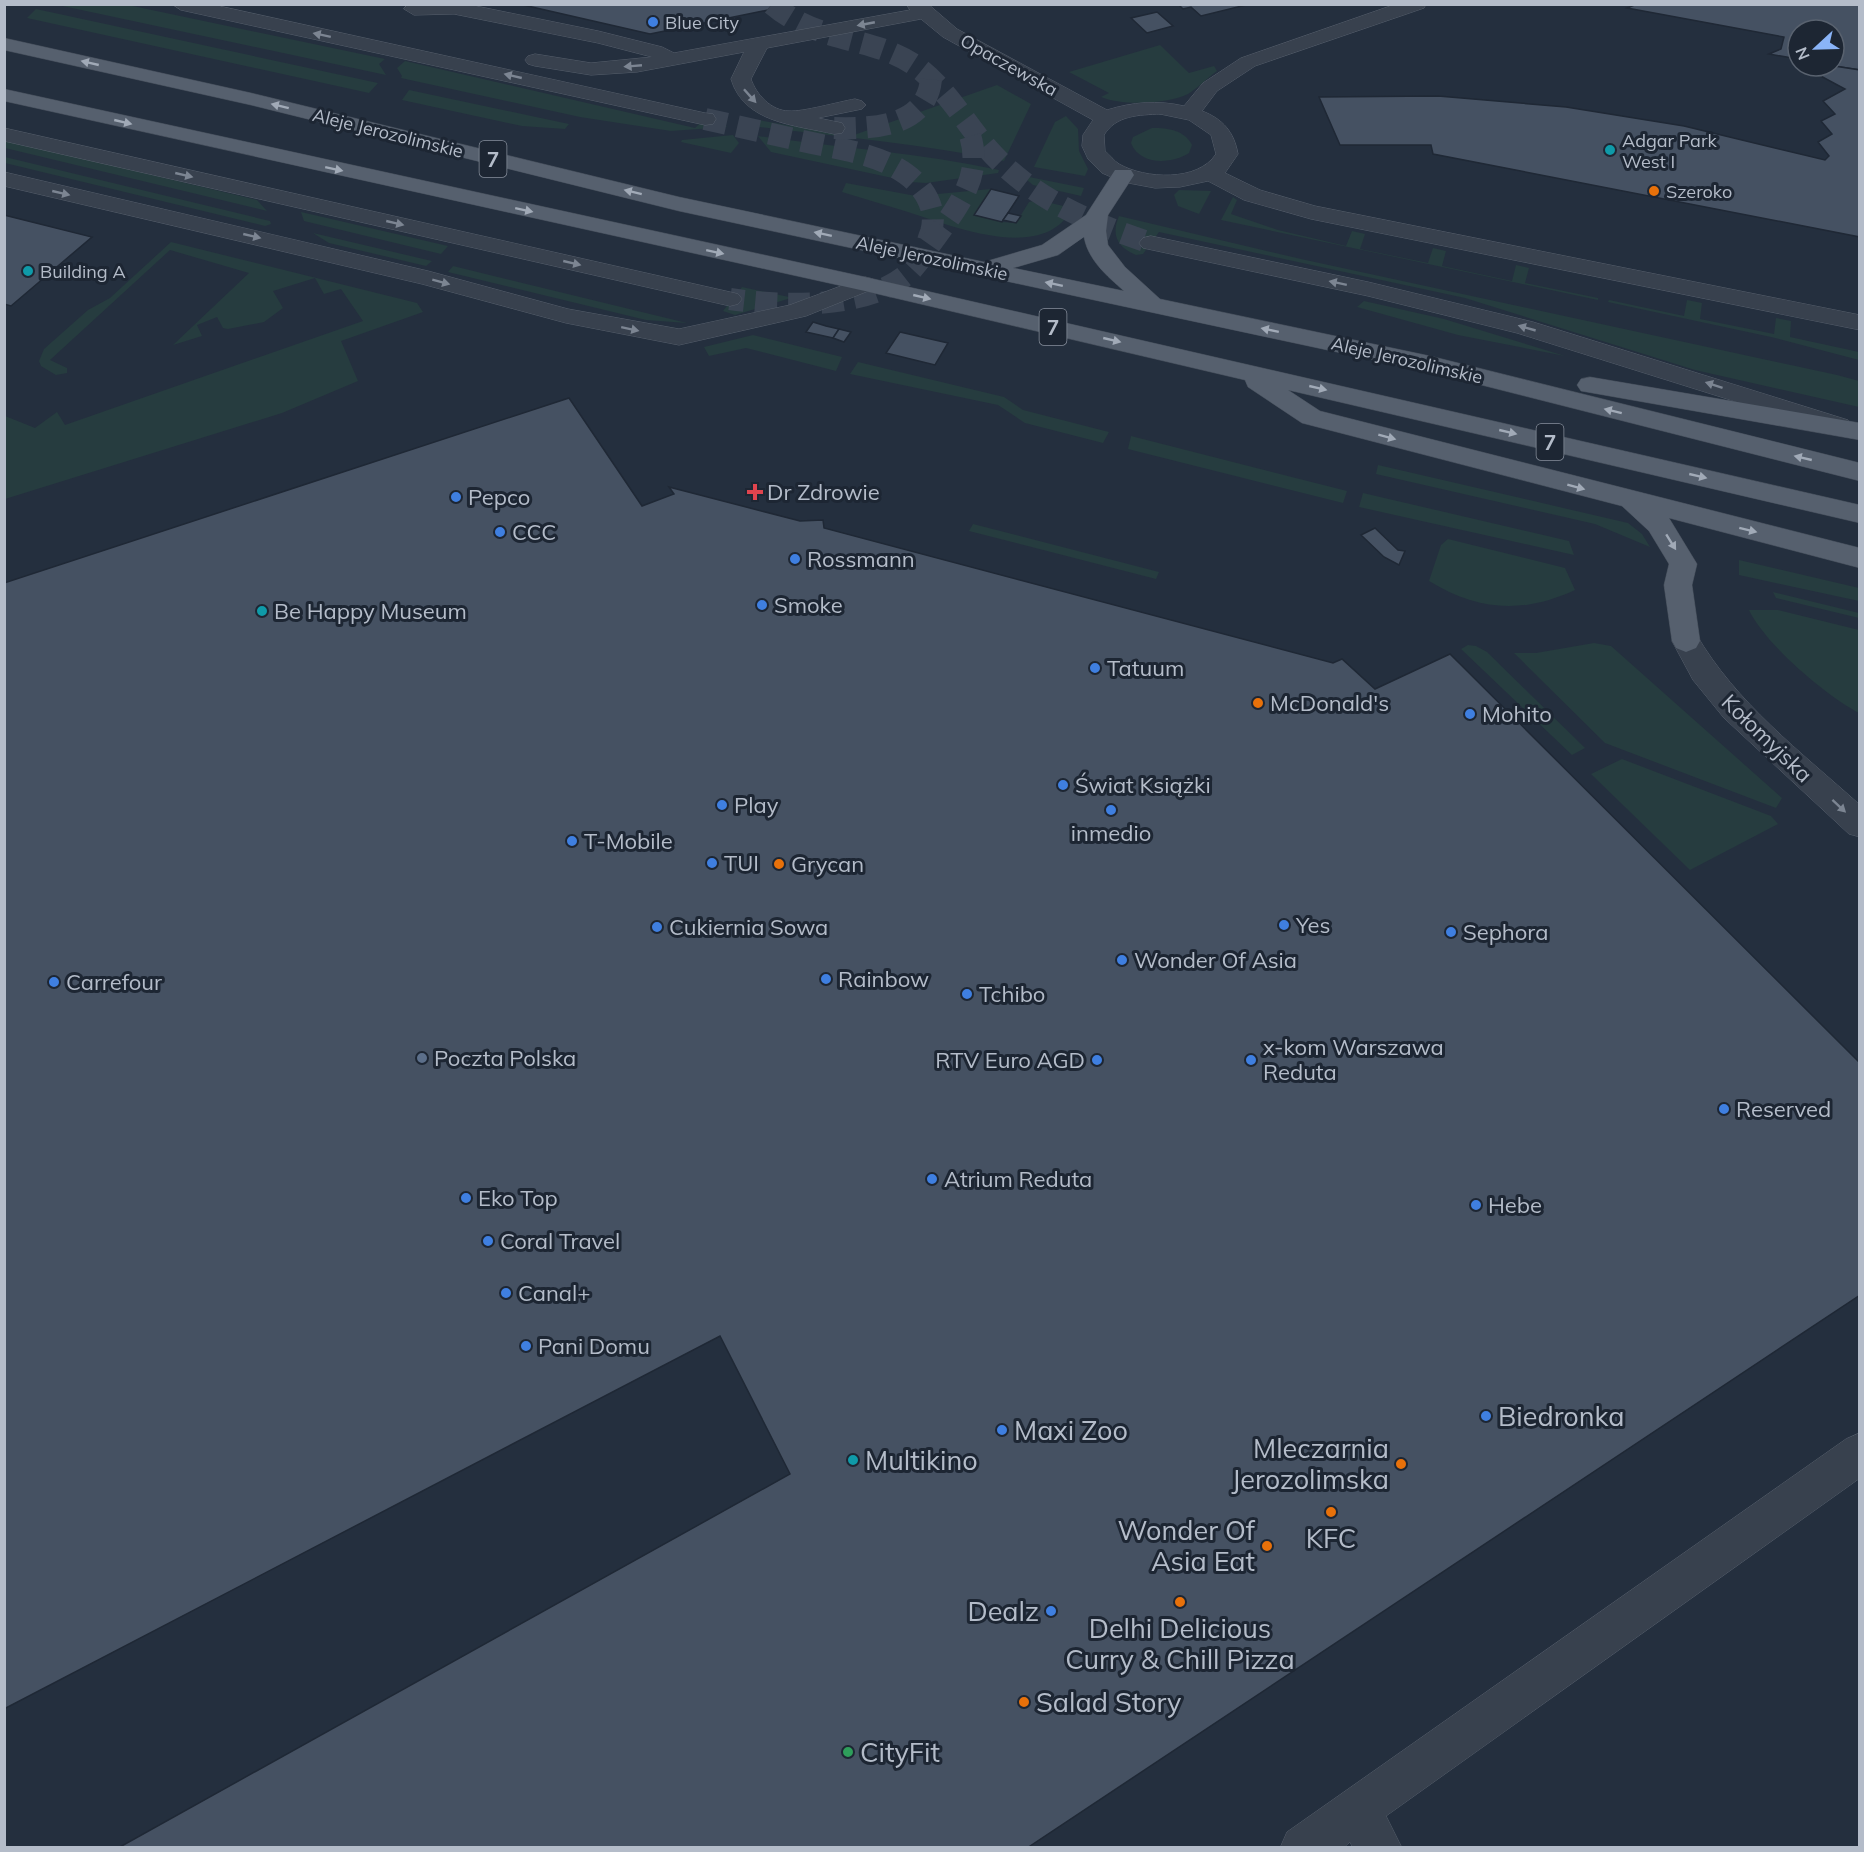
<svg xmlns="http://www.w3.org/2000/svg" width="1864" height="1852" font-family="Mulish,sans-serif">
	<rect width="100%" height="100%" fill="#242f3e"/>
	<!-- green -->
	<g fill="#263c3f">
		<polygon points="58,5 128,5 385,59 379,64 386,75"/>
		<polygon points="36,9 378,83 369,93 27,18"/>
		<path d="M1160 45 1189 73 1214 66 1217 71C1207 78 1198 88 1188 94 1168 104 1121 106 1101 97L1109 93 1069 72Z"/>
		<polygon points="405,61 695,128 714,110 727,127 671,131 580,117 401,78 402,76 397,68"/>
		<path d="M997 85 1031 104 1004 161C923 144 840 137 759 127L758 120 851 136Z"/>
		<polygon points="409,90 569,124 565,129 522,126 402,100"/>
		<polygon points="1066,116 1078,129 1079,151 1088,169 1085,176 1034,167 1055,122"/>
		<path d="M1152 128C1169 128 1184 130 1192 145L1189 153C1172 164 1140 166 1131 143L1133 137Z"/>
		<polygon points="733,135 739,143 731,153 681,142 682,140"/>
		<path d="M758 136C839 148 920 153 999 170L998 173 926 183 911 182 771 152Z"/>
		<polygon points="5,140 257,200 267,211 5,148"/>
		<polygon points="5,157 270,221 271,224 265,226 5,163"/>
		<polygon points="1029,177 1084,188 1081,196 1033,185 1027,180"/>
		<path d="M846 183 916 196 991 189 1002 222 1016 223 1029 202 1038 200 1072 208C1045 264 952 226 908 212 886 205 864 199 842 192Z"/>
		<polygon points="1179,190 1211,191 1199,214 1178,206 1174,195"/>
		<polygon points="1233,197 1237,200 1231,214 1278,230 1346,246 1352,231 1365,234 1360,249 1428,263 1433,248 1446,251 1442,266 1512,281 1516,265 1529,268 1525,283 1598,298 1598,300 1221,220"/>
		<polygon points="301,212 448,246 441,254 304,221"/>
		<path d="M1119 216 1301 259 1837 375 1859 381V407L1695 370 1465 298 1159 232 1143 254 1136 255C1117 247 1111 235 1119 216Z"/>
		<polygon points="313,233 432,261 426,266 329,243"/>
		<polygon points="171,242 417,303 423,312 341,341 358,381 282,413 5,499 5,416 35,428 57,412 65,425 363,321 341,289 324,294 315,278 273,291 283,308 264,322 228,329 223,328 217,317 197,325 202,336 173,345 249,273 170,250 50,360 67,368 67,373 56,375 41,366 39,361 44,349 88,310 110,298"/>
		<polygon points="453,266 687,323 646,320 448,272"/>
		<polygon points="742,287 789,297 791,298 735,315 723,311"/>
		<polygon points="1609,300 1684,316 1687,300 1702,303 1700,319 1774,334 1776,318 1791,321 1790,337 1859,352 1859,360 1771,337 1608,302"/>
		<polygon points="1364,301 1444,319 1565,356 1458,335 1357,307"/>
		<polygon points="753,335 842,357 836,371 746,348 709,356 704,347"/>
		<polygon points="858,362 1004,397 1023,410 1109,432 1103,443 1025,423 998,405 850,374"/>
		<polygon points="1131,436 1347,491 1343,503 1128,449"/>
		<polygon points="1378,465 1628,523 1642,534 1650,547 1595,524 1376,474"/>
		<polygon points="1363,493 1569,541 1574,555 1359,507"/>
		<polygon points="973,524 1159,572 1156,579 969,531"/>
		<path d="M1448 539 1565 568 1575 590C1523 614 1478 611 1429 581L1441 545Z"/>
		<polygon points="1739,560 1859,588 1859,601 1739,575"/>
		<polygon points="1773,592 1859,613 1859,618 1776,598"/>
		<path d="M1749 610H1778L1859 630V713C1826 696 1765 644 1749 610Z"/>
		<polygon points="1594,643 1611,646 1782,798 1776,808 1605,743 1514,653 1536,653"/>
		<polygon points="1468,645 1476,646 1487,652 1585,748 1572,755 1461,649"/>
		<polygon points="1622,759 1771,816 1778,824 1690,870 1591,774"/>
	</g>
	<!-- building -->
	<g fill="#455162" stroke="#1f2835" stroke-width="1.5">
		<polygon points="519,4 773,4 768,10 650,34"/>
		<polygon points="1178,4 1246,4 1246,5 1201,16 1191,7 1183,9"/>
		<polygon points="1637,4 1860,4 1860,70 1834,66 1834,30 1798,30 1798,59 1769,54 1781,49 1784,37 1627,8"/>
		<polygon points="1157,12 1173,26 1147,33 1131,18"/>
		<polygon points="1802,66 1834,66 1860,70 1860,237 1433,154 1431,145 1340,145 1319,97 1438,96 1566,107 1684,126 1825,160 1829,156 1818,142 1832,134 1821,121 1835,114 1823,101 1845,89"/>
		<polygon points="991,189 1019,196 1002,222 974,215"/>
		<polygon points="1008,213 1021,216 1016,223 1003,220"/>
		<polygon points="4,215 92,237 11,306 4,304"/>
		<polygon points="77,267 90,270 80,279 67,275"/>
		<polygon points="813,322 826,326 839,329 833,338 806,332"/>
		<polygon points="839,329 851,332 844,342 833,338"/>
		<polygon points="900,332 948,343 935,365 886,353"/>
		<polygon points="569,398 642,506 674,494 669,487 800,521 823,520 824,528 1333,663 1342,659 1375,689 1450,654 1860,1063 1860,1295 1027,1848 118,1848 790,1474 720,1336 4,1709 4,583"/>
		<polygon points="1375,528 1398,550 1405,551 1399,565 1384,557 1361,535"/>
	</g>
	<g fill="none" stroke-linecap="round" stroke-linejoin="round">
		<!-- minor-tunnel -->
		<g stroke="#3a4453" stroke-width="22" stroke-dasharray="22 11" stroke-linecap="butt">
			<path d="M772 4C819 44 868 35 913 64 945 86 963 120 988 149 1031 198 1090 223 1151 243"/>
			<path d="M705 119C741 127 776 135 812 143 844 150 878 154 906 174 924 187 938 209 931 232 928 239 927 247 923 254 894 312 783 307 730 299"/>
			<path d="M834 128C872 129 927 127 931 79"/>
			<path d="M930 245C957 207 987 175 967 127"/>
		</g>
		<defs>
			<g id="minor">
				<polygon points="172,4 210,4 705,113 713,114 716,119 713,124 705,125 181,10"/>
				<path d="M408 4H466L598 31 662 47 674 53 910 10 906 4H928L957 29 1107 110C1133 102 1157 100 1184 106L1203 83 1241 58 1396 4H1426L1424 8 1255 66 1217 91 1202 111C1223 119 1234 132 1238 154L1225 173 1260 190 1315 206 1860 315V330L1311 219 1244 200 1208 181 1180 187 1155 188 1123 182 1102 173 1088 159 1082 146 1083 135 1093 120 943 37 921 19 767 48 751 79C756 94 771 111 789 111 803 112 838 102 855 99L862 101 866 105 862 109 818 118 842 123 845 128 842 133 834 134C795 125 744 123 731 79L744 52 637 72 591 75 535 66 528 64 525 60 528 56 535 54 591 63 652 57 598 43 454 14 414 15 404 9ZM1160 114 1189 120 1211 135 1216 154C1198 182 1145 179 1119 164 1114 161 1110 155 1105 151L1104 135C1116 115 1139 115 1160 114Z"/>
				<polygon points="4,128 730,292 738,294 742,299 738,304 730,306 4,141"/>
				<polygon points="4,172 428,271 568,309 679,329 790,305 865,277 873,279 877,284 873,289 806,316 679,345 566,323 422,284 4,186"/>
				<polygon points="1151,236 1368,282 1533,322 1848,420 1852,426 1848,432 1839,434 1517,333 1368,296 1143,248 1139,243 1143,238"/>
				<path d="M1686 630 1696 634C1736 703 1801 752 1860 805V837L1849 834 1724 718 1693 680 1672 641 1676 634Z"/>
				<polygon points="1860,1433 1860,1478 1386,1816 1402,1848 1353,1848 1350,1842 1343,1848 1280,1848 1287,1832 1846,1439"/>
			</g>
			<g id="major">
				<path d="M4 38 251 93 679 197 984 262 1042 245 1086 215 1115 170H1131L1134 175 1108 215 1106 231 1108 245 1125 267 1160 299 1430 356 1860 463V481L1430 372 679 211 251 105 4 50ZM1084 237C1088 260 1107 276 1124 291L1013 268 1058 255Z"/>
				<polygon points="4,89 865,277 1860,505 1860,523 1288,390 1320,411 1860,548 1860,568 1669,518 1697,564 1692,585 1700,641 1696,648 1686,652 1676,648 1672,641 1664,585 1669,564 1649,531 1622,506 1302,423 1248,387 1245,380 865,291 4,101"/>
				<polygon points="1590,377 1860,423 1860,440 1581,391 1577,385 1581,379"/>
			</g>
		</defs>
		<!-- minor casing -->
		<use href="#minor" stroke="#565f6c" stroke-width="1"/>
		<!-- major casing -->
		<use href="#major" stroke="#414a57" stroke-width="1"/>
		<!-- minor -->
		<use href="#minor" fill="#38414e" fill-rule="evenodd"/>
		<!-- major -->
		<use href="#major" fill="#56606e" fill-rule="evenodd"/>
	</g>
	<!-- one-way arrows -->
	<defs><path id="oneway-solid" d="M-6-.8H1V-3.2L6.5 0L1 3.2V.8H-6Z" transform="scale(1.5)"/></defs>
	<g fill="#7c8592">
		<use href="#oneway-solid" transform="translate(866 24) rotate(169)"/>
		<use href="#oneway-solid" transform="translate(322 35) rotate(-168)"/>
		<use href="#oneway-solid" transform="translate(633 66) rotate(175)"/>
		<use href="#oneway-solid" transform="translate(513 76) rotate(-167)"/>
		<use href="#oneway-solid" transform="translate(750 96) rotate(48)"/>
		<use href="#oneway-solid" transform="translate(184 175) rotate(13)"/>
		<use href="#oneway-solid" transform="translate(61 193) rotate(13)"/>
		<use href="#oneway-solid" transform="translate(395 223) rotate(13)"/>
		<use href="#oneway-solid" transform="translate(252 236) rotate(13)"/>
		<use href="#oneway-solid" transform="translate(572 263) rotate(13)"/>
		<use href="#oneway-solid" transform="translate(441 282) rotate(15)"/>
		<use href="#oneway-solid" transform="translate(1338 283) rotate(-168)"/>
		<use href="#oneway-solid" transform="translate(1527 328) rotate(-164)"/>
		<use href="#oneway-solid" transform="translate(630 329) rotate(12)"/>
		<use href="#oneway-solid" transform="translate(1714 385) rotate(-162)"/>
		<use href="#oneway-solid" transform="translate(1839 806) rotate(43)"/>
	</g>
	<g fill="#a1aab7">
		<use href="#oneway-solid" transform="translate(90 63) rotate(-167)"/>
		<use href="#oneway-solid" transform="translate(280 106) rotate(-166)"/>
		<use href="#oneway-solid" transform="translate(123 122) rotate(13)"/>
		<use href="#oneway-solid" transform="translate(334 169) rotate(12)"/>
		<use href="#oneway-solid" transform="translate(633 192) rotate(-166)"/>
		<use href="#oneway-solid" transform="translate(524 210) rotate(12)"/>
		<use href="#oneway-solid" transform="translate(823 234) rotate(-168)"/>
		<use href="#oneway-solid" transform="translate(715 252) rotate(12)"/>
		<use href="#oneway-solid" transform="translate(1054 284) rotate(-168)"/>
		<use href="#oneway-solid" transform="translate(922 297) rotate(13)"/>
		<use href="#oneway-solid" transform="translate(1270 330) rotate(-168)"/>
		<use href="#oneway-solid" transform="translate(1112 340) rotate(13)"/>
		<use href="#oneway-solid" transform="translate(1318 388) rotate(13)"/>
		<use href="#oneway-solid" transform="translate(1613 411) rotate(-166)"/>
		<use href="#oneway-solid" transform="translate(1508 432) rotate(13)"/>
		<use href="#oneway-solid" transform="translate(1387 437) rotate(15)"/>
		<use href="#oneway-solid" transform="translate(1803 458) rotate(-167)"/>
		<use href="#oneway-solid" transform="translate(1698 476) rotate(13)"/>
		<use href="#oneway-solid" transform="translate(1576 487) rotate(15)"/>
		<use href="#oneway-solid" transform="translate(1748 530) rotate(14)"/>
		<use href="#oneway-solid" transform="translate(1671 542) rotate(58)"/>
	</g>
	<!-- markers -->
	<g fill="#3f7fe0" stroke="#1d2633" stroke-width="2">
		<circle cx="653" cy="22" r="6"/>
		<circle cx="456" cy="497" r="6"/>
		<circle cx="500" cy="532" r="6"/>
		<circle cx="795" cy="559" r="6"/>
		<circle cx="762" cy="605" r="6"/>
		<circle cx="1095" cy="668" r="6"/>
		<circle cx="1470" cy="714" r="6"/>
		<circle cx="1063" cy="785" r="6"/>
		<circle cx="722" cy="805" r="6"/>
		<circle cx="1111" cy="810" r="6"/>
		<circle cx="572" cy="841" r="6"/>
		<circle cx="712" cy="863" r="6"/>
		<circle cx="1284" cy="925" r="6"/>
		<circle cx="657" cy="927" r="6"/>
		<circle cx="1451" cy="932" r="6"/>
		<circle cx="1122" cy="960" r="6"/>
		<circle cx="826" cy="979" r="6"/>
		<circle cx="54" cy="982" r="6"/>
		<circle cx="967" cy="994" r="6"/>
		<circle cx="1097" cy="1060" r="6"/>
		<circle cx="1251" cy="1060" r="6"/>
		<circle cx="1724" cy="1109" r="6"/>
		<circle cx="932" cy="1179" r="6"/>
		<circle cx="466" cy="1198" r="6"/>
		<circle cx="1476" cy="1205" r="6"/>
		<circle cx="488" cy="1241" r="6"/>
		<circle cx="506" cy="1293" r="6"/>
		<circle cx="526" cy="1346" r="6"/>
		<circle cx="1486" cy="1416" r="6"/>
		<circle cx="1002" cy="1430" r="6"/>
		<circle cx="1051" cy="1611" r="6"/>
	</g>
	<g fill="#0f9aa8" stroke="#1d2633" stroke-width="2">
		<circle cx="1610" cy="150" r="6"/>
		<circle cx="28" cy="271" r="6"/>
		<circle cx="262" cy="611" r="6"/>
		<circle cx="853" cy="1460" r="6"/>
	</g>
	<g fill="#e8710a" stroke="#1d2633" stroke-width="2">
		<circle cx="1654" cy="191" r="6"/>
		<circle cx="1258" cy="703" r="6"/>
		<circle cx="779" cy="864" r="6"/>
		<circle cx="1401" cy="1464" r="6"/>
		<circle cx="1331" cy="1512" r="6"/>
		<circle cx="1267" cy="1546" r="6"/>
		<circle cx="1180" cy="1602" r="6"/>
		<circle cx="1024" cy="1702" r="6"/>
	</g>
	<path fill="#e0444e" stroke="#1d2633" stroke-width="2" d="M752 483h6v6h6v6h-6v6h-6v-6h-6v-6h6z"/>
	<circle fill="#5c6f8a" stroke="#1d2633" stroke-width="2" cx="422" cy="1058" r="6"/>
	<circle fill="#2e9e5b" stroke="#1d2633" stroke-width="2" cx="848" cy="1752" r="6"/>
	<g text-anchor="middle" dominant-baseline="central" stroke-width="6" stroke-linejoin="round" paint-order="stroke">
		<!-- far-poi labels -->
		<g font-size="18" fill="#b4bcc9" stroke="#1d2633" text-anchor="start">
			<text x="665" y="22">Blue City</text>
			<text x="1622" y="140">Adgar Park<tspan x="1622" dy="21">West I</tspan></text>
			<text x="1666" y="191">Szeroko</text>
			<text x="40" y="271">Building A</text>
		</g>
		<!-- far-street labels -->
		<g font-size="18" fill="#b4bcc9" stroke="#1d2633">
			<text transform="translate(1009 65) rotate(29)">Opaczewska</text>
			<text transform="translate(388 133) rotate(14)">Aleje Jerozolimskie</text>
			<text transform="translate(932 258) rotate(12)">Aleje Jerozolimskie</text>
			<text transform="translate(1407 360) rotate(13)">Aleje Jerozolimskie</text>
		</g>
		<!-- shield labels -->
		<g fill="#1d2633" stroke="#878f9c" stroke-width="1.5">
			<rect x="479.5" y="141" width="27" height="36" rx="4.5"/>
			<rect x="1039.5" y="309" width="27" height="36" rx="4.5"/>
			<rect x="1536.5" y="424" width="27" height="36" rx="4.5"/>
		</g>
		<g font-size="21" font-weight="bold" fill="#b4bcc9">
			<text x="493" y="159">7</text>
			<text x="1053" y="327">7</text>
			<text x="1550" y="442">7</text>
		</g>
		<!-- poi labels -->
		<g font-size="22" fill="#b4bcc9" stroke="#1d2633" text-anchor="start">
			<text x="767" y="492">Dr Zdrowie</text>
			<text x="468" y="497">Pepco</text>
			<text x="512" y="532">CCC</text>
			<text x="807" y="559">Rossmann</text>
			<text x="774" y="605">Smoke</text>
			<text x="274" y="611">Be Happy Museum</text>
			<text x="1107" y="668">Tatuum</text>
			<text x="1270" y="703">McDonald's</text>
			<text x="1482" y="714">Mohito</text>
			<text x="1075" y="785">Świat Książki</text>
			<text x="734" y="805">Play</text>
			<text x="1111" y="833" text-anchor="middle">inmedio</text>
			<text x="584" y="841">T-Mobile</text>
			<text x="724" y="863">TUI</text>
			<text x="791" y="864">Grycan</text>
			<text x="1296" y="925">Yes</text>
			<text x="669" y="927">Cukiernia Sowa</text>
			<text x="1463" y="932">Sephora</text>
			<text x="1134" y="960">Wonder Of Asia</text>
			<text x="838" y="979">Rainbow</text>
			<text x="66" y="982">Carrefour</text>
			<text x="979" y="994">Tchibo</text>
			<text x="1263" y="1047">x-kom Warszawa<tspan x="1263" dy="25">Reduta</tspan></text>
			<text x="434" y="1058">Poczta Polska</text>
			<text x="1085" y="1060" text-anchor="end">RTV Euro AGD</text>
			<text x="1736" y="1109">Reserved</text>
			<text x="944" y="1179">Atrium Reduta</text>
			<text x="478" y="1198">Eko Top</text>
			<text x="1488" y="1205">Hebe</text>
			<text x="500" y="1241">Coral Travel</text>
			<text x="518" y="1293">Canal+</text>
			<text x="538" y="1346">Pani Domu</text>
		</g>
		<!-- street labels -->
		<g font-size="22" fill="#b4bcc9" stroke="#1d2633">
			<text transform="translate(1767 738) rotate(44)">Kołomyjska</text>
		</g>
		<!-- near-poi labels -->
		<g font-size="27" fill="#b4bcc9" stroke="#1d2633" text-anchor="start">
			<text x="1498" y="1416">Biedronka</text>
			<text x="1014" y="1430">Maxi Zoo</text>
			<text x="1389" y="1448" text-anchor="end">Mleczarnia<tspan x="1389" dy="31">Jerozolimska</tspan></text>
			<text x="865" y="1460">Multikino</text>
			<text x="1255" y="1530" text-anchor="end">Wonder Of<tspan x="1255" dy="31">Asia Eat</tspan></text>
			<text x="1331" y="1538" text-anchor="middle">KFC</text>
			<text x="1039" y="1611" text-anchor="end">Dealz</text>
			<text x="1180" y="1628" text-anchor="middle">Delhi Delicious<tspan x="1180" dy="31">Curry &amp; Chill Pizza</tspan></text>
			<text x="1036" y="1702">Salad Story</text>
			<text x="860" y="1752">CityFit</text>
		</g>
	</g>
	<!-- border -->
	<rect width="1864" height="1852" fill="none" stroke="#b4bcc9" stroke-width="12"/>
	<!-- north arrow -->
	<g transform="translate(1816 48) rotate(248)"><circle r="28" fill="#1d2633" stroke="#59626f" stroke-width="1.5"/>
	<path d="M0-4.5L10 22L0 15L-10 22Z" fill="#8ab4f8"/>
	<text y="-9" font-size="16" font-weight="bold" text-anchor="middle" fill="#b4bcc9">N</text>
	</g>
</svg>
